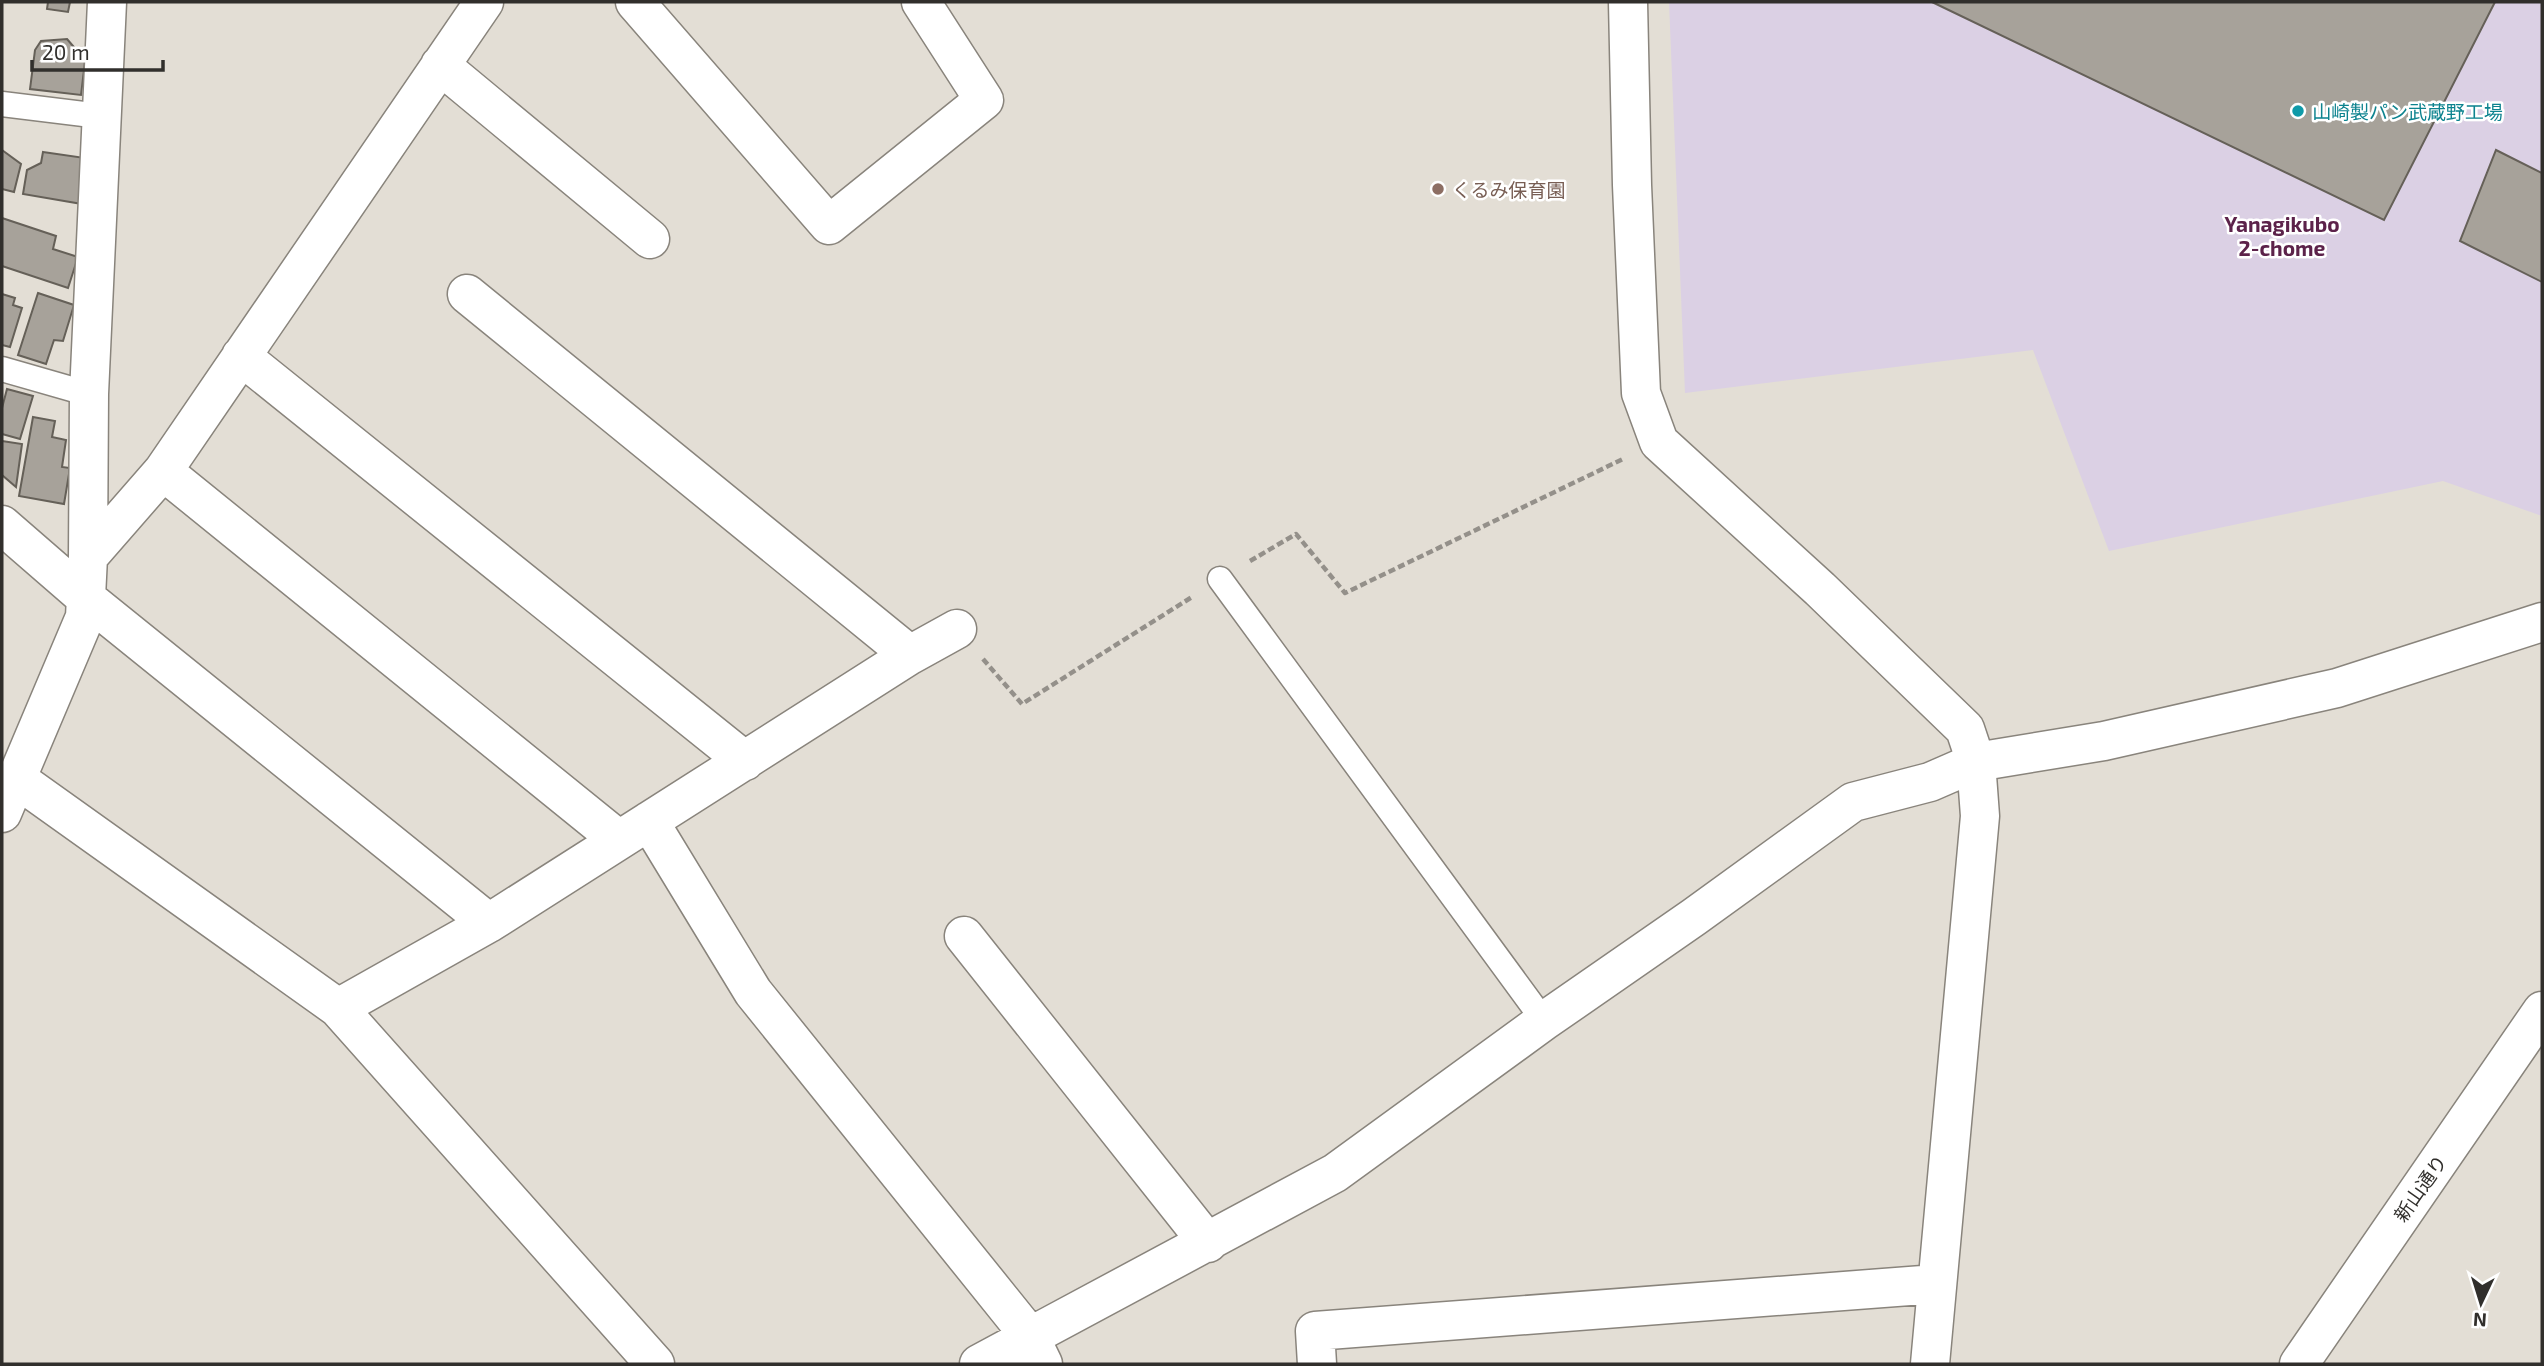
<svg xmlns="http://www.w3.org/2000/svg" width="2544" height="1366" viewBox="0 0 2544 1366" font-family="'Exo 2','Noto Sans JP',sans-serif">
  <style>
    .industrial { fill: #dbd0e4 }
    .building { fill: #a7a29a; stroke: #656058; stroke-width: 2 }
    .lines { fill: none; stroke-linecap: round; stroke-linejoin: round }
    .service-casing { stroke: #89847c; stroke-width: 27 }
    .minor-casing { stroke: #89847c; stroke-width: 41 }
    .tertiary-casing { stroke: #89847c; stroke-width: 41 }
    .path { stroke: #94908a; stroke-width: 4.5; stroke-dasharray: 7 3.5; stroke-linecap: butt }
    .service { stroke: #fff; stroke-width: 24 }
    .minor { stroke: #fff; stroke-width: 38 }
    .tertiary { stroke: #fff; stroke-width: 38 }
    .culture-dot { fill: #0f9aa8; stroke: #fff; stroke-width: 2.5 }
    .education-dot { fill: #8d6e63; stroke: #fff; stroke-width: 2.5 }
    .labels { text-anchor: middle; dominant-baseline: central; stroke-width: 5; stroke-linejoin: round; paint-order: stroke }
    .culture-label { font-size: 19px; fill: #0d838f; stroke: #fff; text-anchor: start }
    .education-label { font-size: 19px; fill: #785e54; stroke: #fff; text-anchor: start }
    .street-label { font-size: 19px; fill: #312f2c; stroke: #fff }
    .neighbourhood-label { font-size: 21px; font-weight: bold; fill: #5c224a; stroke: #fff }
  </style>
  <rect width="100%" height="100%" fill="#e3ded5"/>
  <path class="industrial" d="M1669,2h873v514l-99,-35 -334,70 -76,-201 -348,43z"/>
  <path class="building" d="M48,2h22l-2,10 -21,-3z
    M1932,2h563l-111,218z
    M67,39l12,14h7l-5,42 -51,-6 5,-39 6,-9z
    M2,150l19,14 -7,28 -12,-3z
    M2496,150l46,23v109l-82,-41z
    M43,152l42,6 -3,46 -59,-10 4,-24 14,-7z
    M2,218l54,18 -3,13 25,8 -10,31 -66,-22z
    M38,293l36,12 -11,36 -9,-1 -8,24 -28,-9z
    M2,294l13,4 -2,7 9,3 -12,39 -8,-2z
    M7,389l26,7 -13,43 -18,-5v-26z
    M33,417l22,4 -3,16 14,3 -4,27 8,1 -6,36 -45,-8z
    M2,441l20,3 -6,43 -14,-12z"/>
  <g class="lines">
    <g class="service-casing">
      <path id="service" d="M2,104l98,12
        M2,369l87,25
        M1220,579l324,442"/>
    </g>
    <g class="minor-casing">
      <path id="minor" d="M635,2l194,223 155,-125 -63,-98
        M1628,2l4,183 9,208 18,49 161,147 145,140 11,33 4,54 -50,548
        M440,65l210,174
        M467,294l443,361
        M241,356l504,405
        M163,471l456,369
        M2,525l84,73 403,325
        M88,557l75,-86 321,-469
        M17,779l321,229 317,356
        M2,813l83,-196 3,-60 1,-163 18,-392
        M649,821l104,171 276,343 14,29
        M964,936l244,307
        M338,1008l151,-85 421,-268 47,-26
        M979,1364l356,-191 209,-152 150,-104 159,-115 77,-20 46,-20 128,-21 233,-53 205,-66
        M1317,1364l-2,-33 621,-47"/>
    </g>
    <g class="tertiary-casing">
      <path id="tertiary" d="M2299,1364l243,-353"/>
    </g>
    <path class="path" d="M1250,561l46,-27 49,59 278,-134
      M983,659l39,45 170,-107"/>
    <use href="#service" class="service"/>
    <use href="#minor" class="minor"/>
    <use href="#tertiary" class="tertiary"/>
  </g>
  <circle class="culture-dot" cx="2298" cy="111" r="7"/>
  <circle class="education-dot" cx="1438" cy="189" r="7"/>
  <g class="labels">
    <g class="culture-label">
      <text x="2312" y="111">山崎製パン武蔵野工場</text>
    </g>
    <g class="education-label">
      <text x="1452" y="189">くるみ保育園</text>
    </g>
    <g class="street-label">
      <text transform="translate(2420 1188) rotate(-55)">新山通り</text>
    </g>
    <g class="neighbourhood-label">
      <text x="2282" y="223">Yanagikubo<tspan x="2282" dy="24">2-chome</tspan></text>
    </g>
  </g>
  <rect width="2544" height="1366" fill="none" stroke="#312f2c" stroke-width="7"/>
  <g transform="translate(2481 1303) rotate(184)" stroke="#ffffff" stroke-width="5" paint-order="stroke">
  <path d="M0-5L12 26L0 18L-12 26Z" fill="#312f2c"/>
  <text y="-10" font-size="19" font-weight="bold" text-anchor="middle" fill="#312f2c">N</text>
  </g>
  <path d="M32 60v10h131v-10" fill="none" stroke="#312f2c" stroke-width="3.5"/>
  <text x="42" y="60" font-size="21" fill="#312f2c" stroke="#ffffff" stroke-width="5" paint-order="stroke">20 m</text>
</svg>
